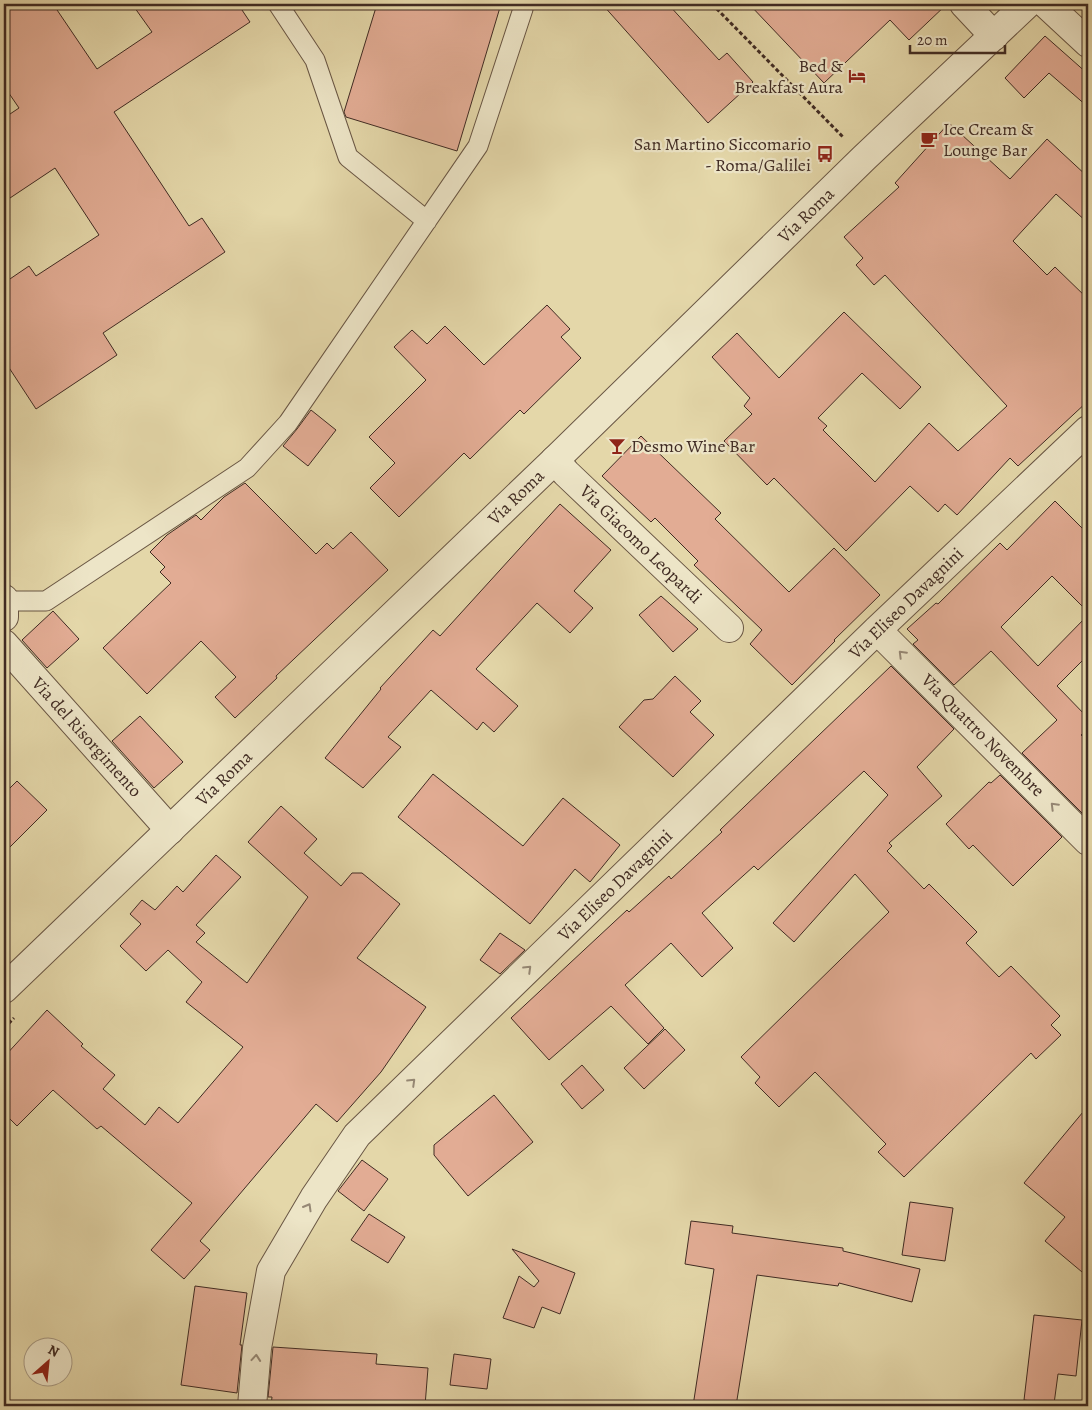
<svg xmlns="http://www.w3.org/2000/svg" width="1092" height="1410" viewBox="0 0 1092 1410" font-family="Alegreya,serif">
  <style>
    .building { fill: #e2ac94; stroke: #402b23 }
    .lines { fill: none; stroke-linecap: round; stroke-linejoin: round }
    .service-casing { stroke: #695644; stroke-width: 21 }
    .minor-casing { stroke: #695644; stroke-width: 30 }
    .tertiary-casing { stroke: #695644; stroke-width: 30 }
    .path { stroke: #402b23; stroke-width: 3; stroke-dasharray: 4 2.5; stroke-linecap: butt }
    .service { stroke: #ede5c7; stroke-width: 19 }
    .minor { stroke: #ede5c7; stroke-width: 28 }
    .tertiary { stroke: #ede5c7; stroke-width: 28 }
    .oneway { stroke: #968875 }
    .labels { text-anchor: middle; dominant-baseline: central; stroke-width: 4.5; stroke-linejoin: round; paint-order: stroke }
    .poi-label { font-size: 18px; fill: #402b23; stroke: #ede5c7; text-anchor: end }
    .street-label { font-size: 18px; fill: #402b23; stroke: #ede5c7 }
  </style>
  <rect width="100%" height="100%" fill="#e4d7a9"/>
  <filter id="stains"><feTurbulence type="fractalNoise" baseFrequency=".004" numOctaves="4"/><feColorMatrix values="0 0 0 0 .2 0 0 0 0 .09 0 0 0 0 .02 0 0 0 .5 -.17"/></filter>
  <radialGradient id="worn" r=".72"><stop offset=".6" stop-color="#630" stop-opacity="0"/><stop offset="1" stop-color="#630" stop-opacity=".3"/></radialGradient>
  <path class="building" d="M4,4h49l44,65 55,-37 -20,-28h106l12,18 -136,90 75,114 13,-8 23,34 -122,81 14,22 -81,54 -32,-49v-77l25,-17 7,10 63,-41 -44,-67 -51,34v-84l15,-10 -15,-22z
    M377,4h124l-44,147 -111,-34 -2,-5z
    M602,4h66l51,56 8,-7 26,29 -45,41z
    M749,4h198l-38,36 -19,-20 -66,63z
    M1045,36l43,38v33l-39,-34 -25,25 -19,-20z
    M949,123l61,56 37,-40 41,38v46l-32,-29 -43,47 34,34 8,-8 33,32v102l-70,65 -8,-8 -53,57 -12,-11 -7,8 -28,-26 -64,65 -72,-73 -7,7 -43,-44 28,-27 -8,-8 6,-8 -38,-41 25,-24 42,45 65,-66 77,75 -21,22 -38,-36 -44,45 9,8 -4,4 52,52 54,-59 29,28 49,-45 -122,-131 -11,10 -18,-20 7,-7 -19,-21 55,-50 -4,-4z
    M547,305l23,24 -9,8 20,21 -57,56 -4,-4 -50,49 -6,-6 -65,64 -29,-29 25,-25 -26,-26 57,-57 -32,-33 18,-17 15,14 18,-18 39,39z
    M311,410l25,20 -28,36 -25,-20 14,-17z
    M641,436l80,77 -6,6 74,73 45,-44 46,47 -46,45 1,1 -43,44 -42,-41 12,-14 -68,-65 4,-4 -43,-43 -4,4 -49,-46z
    M245,483l71,71 11,-11 6,6 18,-17 37,38 -112,106 1,2 -42,40 -20,-21 21,-20 -35,-36 -54,53 -44,-46 68,-65 -11,-11 5,-5 -15,-15 17,-17 29,-20 5,5 23,-23z
    M1055,501l33,33v78l-36,-36 -51,51 37,39 50,-51v40l-31,31 31,32v10l-7,7 7,7v70l-4,3 -62,-62 35,-33 -66,-69 -37,34 -41,-41 5,-4 -11,-11 29,-26 2,1 62,-61 7,7z
    M560,504l51,46 -37,41 19,17 -23,25 -33,-30 -61,66 42,37 -24,26 -11,-10 -6,8 -46,-40 -43,47 13,10 -38,41 -38,-30 56,-69 -1,-1 53,-58 7,6z
    M661,596l37,33 -25,23 -34,-37z
    M53,611l26,28 -32,29 -25,-28z
    M891,666l63,63 -37,38 25,29 -53,47 3,3 -5,5 37,38 5,-5 48,48 -11,11 33,34 12,-11 49,50 -9,9 10,10 -25,24 -5,-6 -127,124 -26,-25 8,-8 -71,-72 -36,35 -24,-24 5,-6 -19,-20 148,-145 -34,-38 -61,68 -21,-19 115,-128 -24,-24 -106,99 -4,-4 -52,47 31,35 -31,29 -31,-34 -46,42 39,43 -16,16 -37,-38 -62,54 -38,-42 116,-108 2,2 40,-36 2,3 51,-47 -2,-2z
    M675,676l26,25 -11,11 24,23 -41,42 -54,-50 25,-27 9,-1z
    M140,716l43,46 -29,26 -42,-47z
    M433,774l90,72 40,-48 57,47 -30,37 -15,-13 -45,55 -132,-107z
    M1000,775l62,62 -49,49 -40,-41 -4,4 -23,-25 43,-42 2,1z
    M17,781l30,29 -43,43v-59z
    M281,806l36,33 -13,14 37,33 11,-13h10l38,31 -43,54 69,49 -45,65 -44,50 -21,-18 -116,137 10,9 -26,29 -33,-29 41,-47 -91,-77 -4,3 -44,-39 -36,36 -13,-13v-56l43,-47 36,34 -2,2 34,29 -12,14 42,36 14,-18 19,16 65,-76 -57,-45 16,-20 -34,-32 -22,21 -26,-25 21,-22 -11,-10 12,-14 13,10 22,-24 6,6 33,-37 25,22 -45,48 9,8 -9,9 51,41 61,-86 -60,-55z
    M500,933l25,17 -25,24 -20,-14z
    M665,1029l20,21 -41,39 -20,-21z
    M582,1065l22,25 -22,19 -21,-25z
    M494,1095l39,47 -65,54 -34,-41v-10z
    M1088,1106v171l-43,-36 20,-24 -41,-34z
    M362,1160l26,19 -24,32 -26,-20z
    M910,1202l43,6 -8,53 -43,-6z
    M369,1214l36,23 -17,26 -37,-23z
    M691,1221l42,5 -1,7 111,15v3l77,18 -8,33 -73,-19 -1,3 -81,-11 -21,131h-43l21,-137 -29,-5z
    M512,1249l63,24 -15,41 -18,-7 -8,21 -31,-10 16,-42 15,11 5,-6z
    M195,1286l52,7 -7,52h2l-5,48 -56,-8z
    M1034,1315l48,5 -6,56 -18,-2 -4,30 -30,-4z
    M273,1347l104,7 -1,10 52,4 -3,38h-154l1,-9h-4z
    M454,1354l37,5 -4,30 -37,-4z"/>
  <g class="lines">
    <g class="service-casing">
      <path id="service" d="M278,4l37,56 33,97 79,64
        M5,601h41l201,-133 41,-45 190,-277 45,-137"/>
    </g>
    <g class="minor-casing">
      <path id="minor" d="M964,4l30,32
        M1046,4l42,39
        M555,460l11,13 163,155
        M4,599v18
        M877,630l211,211
        M4,644l166,186
        M252,1406l5,-58 14,-77 43,-73 43,-63 520,-505 211,-200"/>
    </g>
    <g class="tertiary-casing">
      <path id="tertiary" d="M4,989l551,-529 309,-302 163,-154"/>
    </g>
    <path class="path" d="M712,4l131,133
      M4,1028l10,-10"/>
    <use href="#service" class="service"/>
    <use href="#minor" class="minor"/>
    <use href="#tertiary" class="tertiary"/>
  </g>
  <defs><path id="oneway-chevron" d="M-2-3.5L2.5 0L-2 3.5" fill="none" stroke-width="1.6" stroke-linecap="round" stroke-linejoin="round" transform="scale(1.25)"/></defs>
  <g class="oneway">
    <use href="#oneway-chevron" transform="translate(902 654) rotate(-135)"/>
    <use href="#oneway-chevron" transform="translate(1054 806) rotate(-135)"/>
    <use href="#oneway-chevron" transform="translate(528 969) rotate(-44)"/>
    <use href="#oneway-chevron" transform="translate(412 1082) rotate(-44)"/>
    <use href="#oneway-chevron" transform="translate(308 1207) rotate(-60)"/>
    <use href="#oneway-chevron" transform="translate(256 1358) rotate(-85)"/>
  </g>
  <defs>
    <g id="hotel-bare" transform="scale(1.35)"><path d="M-6-4.5h1.5V1H6V5H4.5V3h-9V5H-6ZM-4 0a1.8 1.8 0 1 1 3.6 0ZM.5 0V-2.5h3Q6-2.5 6 0Z" fill="#8f2418" stroke="#ede5c7" stroke-width="2.5" paint-order="stroke"/></g>
    <g id="cafe-bare" transform="scale(1.35)"><path d="M-5.5-4.5H6V0H3Q3 3.5 0 3.5H-2.5Q-5.5 3.5-5.5 0ZM3-3.2v2h1.7v-2ZM-6 4.5H4V6H-6Z" fill="#8f2418" stroke="#ede5c7" stroke-width="2.5" paint-order="stroke"/></g>
    <g id="bus-bare" transform="scale(1.35)"><path d="M-5-6H5V4H4V6H2V4H-2V6H-4V4H-5ZM-3.5-4V0h7V-4ZM-3.5 1.2v1.5H-2V1.2ZM2 1.2v1.5H3.5V1.2Z" fill="#8f2418" stroke="#ede5c7" stroke-width="2.5" paint-order="stroke"/></g>
    <g id="bar-bare" transform="scale(1.35)"><path d="M-6-5H6L.8 .8V4.5H3.5V6h-7V4.5H-.8V.8Z" fill="#8f2418" stroke="#ede5c7" stroke-width="2.5" paint-order="stroke"/></g>
  </defs>
  <g fill-rule="evenodd">
    <use href="#hotel-bare" x="857" y="76"/>
    <use href="#cafe-bare" x="929" y="139"/>
    <use href="#bus-bare" x="825" y="154"/>
    <use href="#bar-bare" x="617" y="446"/>
  </g>
  <g class="labels">
    <g class="poi-label">
      <text x="843" y="66">Bed &amp;<tspan x="843" dy="21">Breakfast Aura</tspan></text>
      <text x="943" y="129" text-anchor="start">Ice Cream &amp;<tspan x="943" dy="21">Lounge Bar</tspan></text>
      <text x="811" y="144">San Martino Siccomario<tspan x="811" dy="21">- Roma/Galilei</tspan></text>
      <text x="631" y="446" text-anchor="start">Desmo Wine Bar</text>
    </g>
    <g class="street-label">
      <text transform="translate(806 215) rotate(-44)">Via Roma</text>
      <text transform="translate(516 497) rotate(-44)">Via Roma</text>
      <text transform="translate(641 544) rotate(44)">Via Giacomo Leopardi</text>
      <text transform="translate(906 603) rotate(-44)">Via Eliseo Davagnini</text>
      <text transform="translate(983 735) rotate(45)">Via Quattro Novembre</text>
      <text transform="translate(87 737) rotate(48)">Via del Risorgimento</text>
      <text transform="translate(224 778) rotate(-44)">Via Roma</text>
      <text transform="translate(615 885) rotate(-44)">Via Eliseo Davagnini</text>
    </g>
  </g>
  <rect width="1092" height="1410" fill="none" stroke="#e4d7a9" stroke-width="20"/>
  <rect x="5" y="5" width="1082" height="1400" fill="none" stroke="#402b23" stroke-width="2.5"/>
  <rect x="10" y="10" width="1072" height="1390" fill="none" stroke="#402b23"/>
  <g transform="translate(48 1362) rotate(27)"><circle r="24" fill="#ede5c7" stroke="#a89b85"/>
  <path d="M0-4L9 19L0 12L-9 19Z" fill="#8f2418"/>
  <text y="-8" font-size="14" font-weight="bold" text-anchor="middle" fill="#402b23">N</text>
  </g>
  <path d="M910 45v8h95v-8" fill="none" stroke="#402b23" stroke-width="2.5"/>
  <text x="917" y="45" font-size="15" fill="#402b23" stroke="#ede5c7" stroke-width="4" paint-order="stroke">20 m</text>
  <rect width="100%" height="100%" filter="url(#stains)"/>
  <rect width="100%" height="100%" fill="url(#worn)"/>
</svg>
